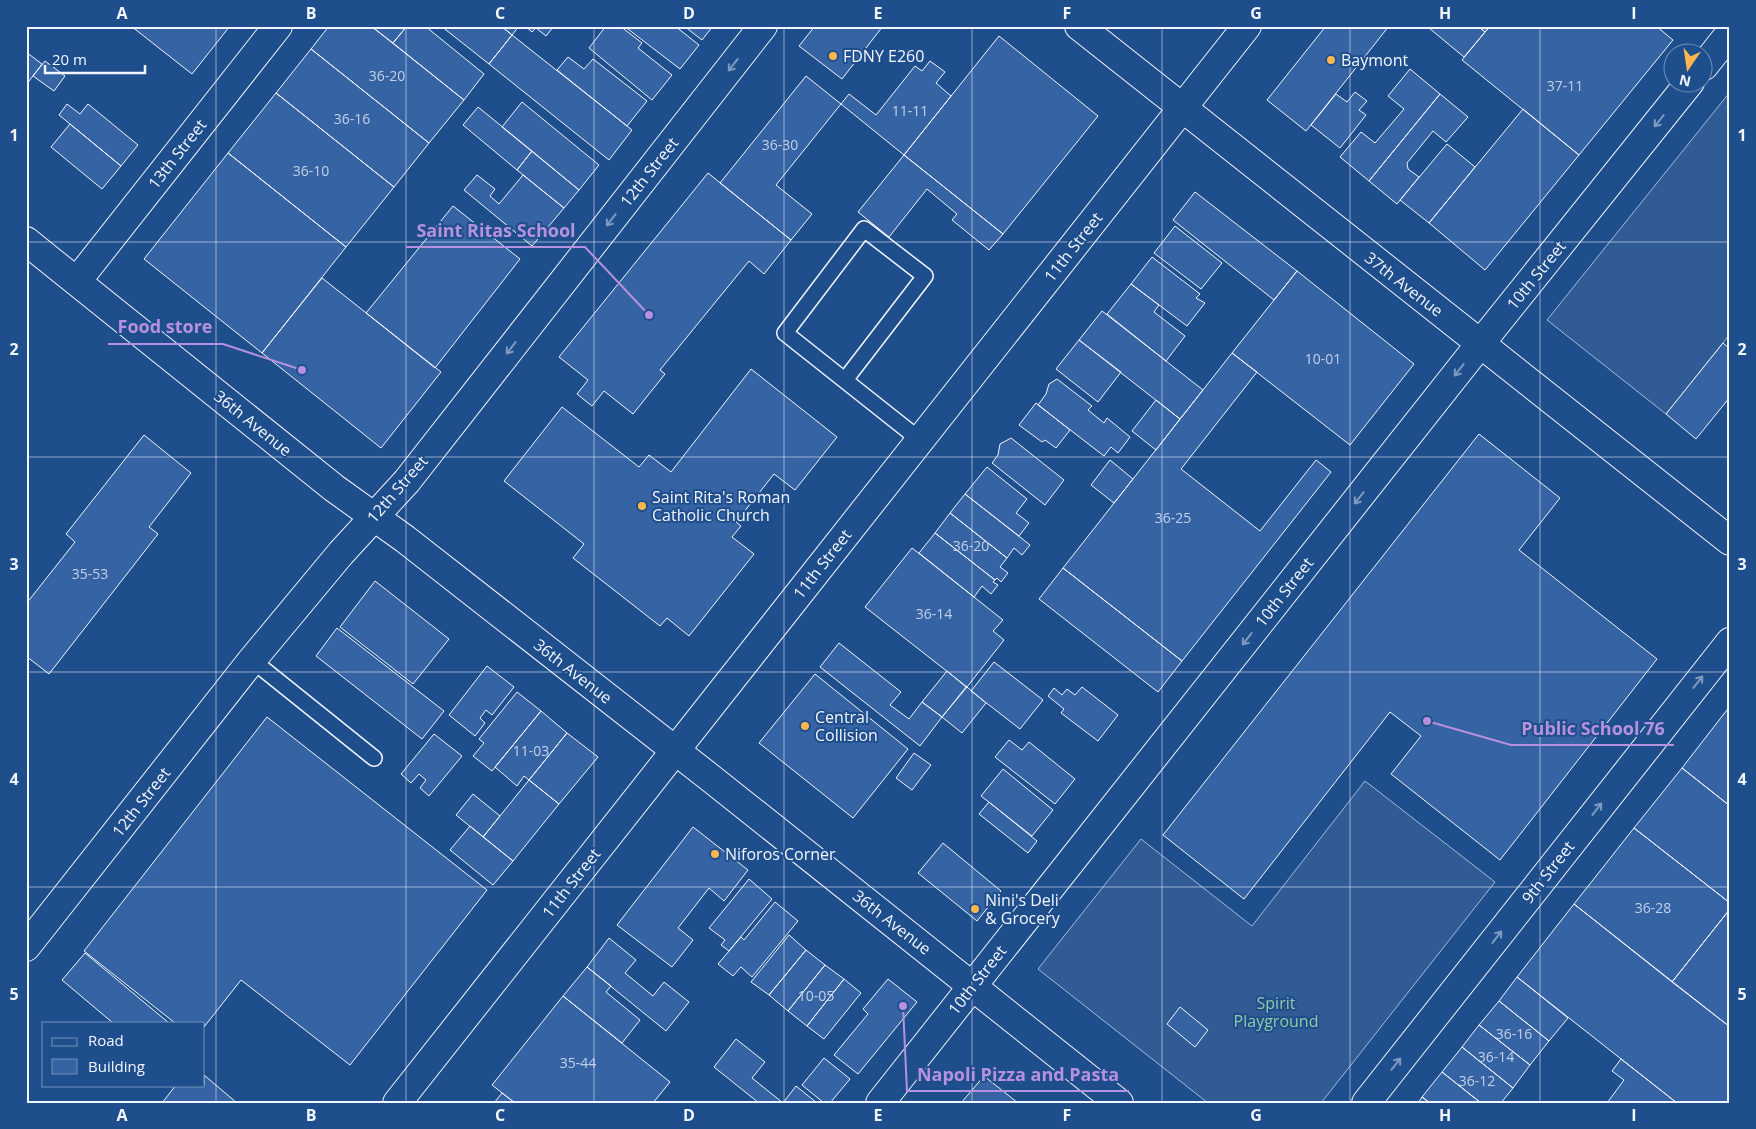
<svg xmlns="http://www.w3.org/2000/svg" width="1756" height="1129" viewBox="0 0 1756 1129" font-family="'Open Sans',sans-serif">
  <style>
    .built { fill: #305b95; stroke: #a8bbd7 }
    .building { fill: #3563a3; stroke: #f2f6ff }
    .lines { fill: none; stroke-linecap: round; stroke-linejoin: round }
    .service-casing { stroke: #f2f6ff; stroke-width: 18 }
    .minor-casing { stroke: #f2f6ff; stroke-width: 30 }
    .secondary-casing { stroke: #f2f6ff; stroke-width: 30 }
    .service { stroke: #1f4e8c; stroke-width: 15 }
    .minor { stroke: #1f4e8c; stroke-width: 28 }
    .secondary { stroke: #1f4e8c; stroke-width: 28 }
    .oneway { stroke: #7e9ac0 }
    .grid { fill: none; stroke: #f2f6ff; stroke-width: 1; stroke-opacity: 0.55 }
    .poi-dot { fill: #ffb74d; stroke: #1f4e8c; stroke-width: 2 }
    .labels { text-anchor: middle; dominant-baseline: central; stroke-width: 4; stroke-linejoin: round; paint-order: stroke }
    .number-label { font-size: 14px; fill: #c3d1e8 }
    .poi-label { font-size: 16px; fill: #f2f6ff; stroke: #1f4e8c; text-anchor: start }
    .street-label { font-size: 16px; fill: #f2f6ff; stroke: #1f4e8c }
    .park-label { font-size: 16px; fill: #97c8a6; stroke: #1f4e8c }
    .leader { fill: none; stroke: #b691df; stroke-width: 2 }
    .callout-dot { fill: #b691df; stroke: #1f4e8c; stroke-width: 2 }
    .callout-label { font-size: 18px; text-anchor: middle; font-weight: bold; fill: #b691df; stroke: #1f4e8c; stroke-width: 4; stroke-linejoin: round; paint-order: stroke }
    .neatline { fill: none; stroke: #f2f6ff; stroke-width: 2 }
    .grid-label { font-size: 16px; text-anchor: middle; font-weight: bold; fill: #f2f6ff }
  </style>
  <rect width="100%" height="100%" fill="#1f4e8c"/>
  <path class="built" d="M1730,92v242l-64,80 -119,-94z
    M1365,781l130,101 -174,221h-113l-170,-134 103,-130 111,87z"/>
  <path class="building" d="M131,26h99l-38,48z
    M329,26h42l93,74 -35,43 -118,-94z
    M371,26h36l-14,17z
    M407,26h18l59,48 -20,26 -71,-57z
    M441,26h60l11,9 -23,29z
    M501,26h18l-7,9z
    M525,26h29l-8,10 -10,-8 -4,4z
    M606,26h14l22,17 -4,5 34,27 -20,25 -63,-52z
    M624,26h51l24,19 -19,24z
    M684,26h29l-11,14z
    M815,26h68l-41,53 -43,-33z
    M1326,26h63l-83,105 -39,-31z
    M1430,26h48l7,6 -21,25 -35,-29z
    M1478,26h12l-5,6z
    M1490,26h166l17,14 -94,115 -117,-95z
    M512,35l120,95 -23,30 -120,-96z
    M999,36l99,80 -95,118 -99,-79z
    M311,49l118,94 -35,44 -118,-94z
    M26,52l16,12 -16,21z
    M568,57l16,12 9,-10 54,42 -20,25 -70,-56z
    M45,61l20,15 -11,15 -21,-15z
    M930,61l15,11 -9,11 15,13 -47,59 -63,-51 8,-10 27,21 39,-49 7,5z
    M1410,69l30,25 -71,87 -29,-24 21,-25 14,11 29,-34 -16,-13z
    M806,76l35,28 -65,81 36,29 -21,26 -71,-57z
    M1355,92l12,9 -8,9 7,5 -26,33 -29,-23 25,-31 11,8z
    M276,93l118,94 -48,60 -118,-94z
    M1440,94l28,23 -22,25 -13,-11 -26,32 1,6 11,8 -22,27 -28,-23z
    M522,102l77,63 -20,25 -77,-63z
    M67,104l13,10 8,-10 50,41 -17,21 -62,-51z
    M478,107l54,44 -15,19 -54,-45z
    M1523,109l56,46 -94,115 -56,-47z
    M70,124l51,42 -19,23 -51,-42z
    M1447,144l28,23 -46,56 -29,-23z
    M532,151l47,39 -15,18 -47,-38z
    M228,153l118,94 -84,106 -118,-94z
    M904,155l99,79 -14,16 -37,-30 5,-6 -30,-25 -38,48 -31,-25z
    M708,173l83,67 -27,34 -15,-13 -89,109 5,4 -32,40 -29,-23 -12,15 -15,-12 11,-14 -29,-23z
    M477,175l18,14 -5,7 9,8 24,-29 41,33 -32,38 -68,-56z
    M1195,192l102,79 -23,29 -101,-80z
    M453,206l67,53 -85,109 -69,-55z
    M1175,226l47,37 -21,26 -47,-36z
    M1152,257l48,37 -4,4 9,5 -18,23 -56,-42z
    M1297,271l117,93 -64,81 -118,-92z
    M322,278l119,94 -60,76 -119,-95z
    M1131,284l28,21 -5,7 31,24 -19,25 -59,-47z
    M1102,311l101,79 -23,29 -101,-79z
    M1079,340l42,32 -23,30 -42,-33z
    M1723,343l7,6v48l-34,42 -30,-25z
    M1232,353l25,19 -76,97 79,62 56,-71 15,12 -149,189 -119,-93z
    M751,369l86,68 -42,53 -21,-16 -38,48 5,4 -9,11 22,17 -65,82 -22,-18 -7,8 -87,-68 11,-14 -80,-63 58,-74 77,60 10,-12 22,17z
    M1057,379l35,27 -4,4 16,13 3,-5 23,19 -12,16 -7,-6 -7,9 -66,-51 8,-11 3,-10z
    M1156,400l24,19 -24,31 -24,-19z
    M1036,403l34,27 -14,18 -11,-8 -3,2 -23,-17z
    M1479,434l81,64 -41,52 138,109 -157,201 -109,-86 30,-38 -31,-24 -146,187 -81,-64z
    M144,435l47,38 -42,54 9,7 -109,140 -23,-18v-52l49,-62 -9,-8z
    M1011,438l53,42 -19,25 -53,-42 6,-8 2,-11z
    M1110,460l23,19 -19,24 -23,-18z
    M987,467l40,32 -11,14 13,10 -10,13 -54,-42z
    M965,494l65,51 -8,10 -8,-7 -7,10 -57,-45z
    M950,513l57,45 -7,9 8,6 -7,9 -4,-4 -2,2 -60,-47z
    M935,533l60,47 -2,2 5,3 -7,9 -9,-8 -8,11 -55,-44z
    M912,548l91,72 -10,11 11,9 -37,47 -102,-80z
    M1063,568l119,93 -24,31 -119,-93z
    M375,581l74,58 -36,45 -73,-57z
    M337,628l107,83 -22,28 -106,-83z
    M839,643l62,49 -11,13 19,14 13,-17 20,15 -22,29 -100,-79z
    M994,662l49,38 -23,29 -49,-38z
    M487,666l27,21 -22,28 -6,-5 -6,8 5,5 -10,13 -26,-21z
    M947,671l19,16 -24,30 -20,-15z
    M815,674l93,75 -55,69 -94,-75z
    M967,687l19,16 -24,30 -20,-16z
    M1082,687l36,28 -20,26 -37,-28 3,-4 -16,-13 6,-8 8,7 5,-6 8,6z
    M517,692l24,19 -49,60 -19,-15 11,-13 -5,-4z
    M1730,706v100l-48,-38z
    M541,711l26,22 -38,47 -5,-4 -7,10 -22,-19z
    M267,717l220,173 -137,175 -109,-85 -37,47v-4h-29l-91,-72z
    M567,733l31,24 -39,47 -30,-24z
    M434,734l28,22 -33,40 -9,-8 6,-8 -7,-6 -8,9 -10,-9z
    M1009,740l13,10 7,-8 46,37 -20,25 -60,-47z
    M914,753l17,12 -19,25 -16,-12z
    M1682,768l48,38v97l-96,-75z
    M1003,769l50,41 -21,26 -51,-40z
    M529,780l30,24 -46,57 -30,-24z
    M473,794l27,22 -17,21 -27,-22z
    M989,802l48,39 -9,12 -49,-39z
    M470,826l43,35 -20,24 -43,-35z
    M693,827l55,43 -24,31 -15,-13 -31,40 15,12 -21,27 -55,-42z
    M1634,828l96,75v6l-58,73 -98,-78z
    M943,843l58,48 -24,30 -59,-48z
    M749,879l23,20 -43,52 -8,-6 4,-5 -16,-12z
    M775,902l23,19 -46,56 -11,-10 -8,9 -15,-12 23,-27 3,3z
    M1574,904l156,123v76h-53l-160,-126z
    M1730,909v118l-58,-45z
    M789,935l17,15 -37,45 -18,-13z
    M609,938l27,22 -11,13 28,23 11,-14 25,20 -23,29 -79,-64z
    M806,950l19,15 -37,46 -19,-16z
    M85,953l84,70h-56l-51,-43z
    M825,965l19,14 -37,47 -19,-15z
    M587,967l24,19 -5,6 34,28 -18,23 -59,-47z
    M1517,977l51,41 -19,23 -50,-40z
    M844,979l17,14 -37,46 -17,-13z
    M888,979l29,23 -59,72 -24,-19 34,-41 -5,-5z
    M563,996l107,86 -17,21h-138l-23,-18z
    M1499,1001l50,40 -19,24 -51,-40z
    M1180,1007l28,23 -13,17 -28,-23z
    M1479,1025l51,40 -17,23 -51,-41z
    M736,1039l29,23 -13,16 31,25 13,-17 21,17h-58l-45,-36z
    M1462,1047l51,41 -12,15h-20l-39,-31z
    M824,1058l26,21 -20,24h-6l-22,-18z
    M1621,1059l56,44h-70l17,-23 -12,-9z
    M1442,1072l39,31h-51l-8,-6z
    M204,1075l33,28h-75l14,-18h28z
    M984,1076l34,27h-57z
    M502,1093l13,10h-21z
    M1422,1097l8,6h-12z"/>
  <g class="lines">
    <g class="service-casing">
      <path id="service" d="M845,380l80,-104 -61,-47 -79,104 135,107
        M252,660l122,98"/>
    </g>
    <g class="minor-casing">
      <path id="minor" d="M1079,26l651,515
        M1704,66l26,-33
        M77,281l201,-255
        M26,947l226,-287 89,-107 66,-72 356,-455
        M397,1103l850,-1077
        M880,1103l600,-759 210,-262
        M1366,1103l364,-461"/>
    </g>
    <g class="secondary-casing">
      <path id="secondary" d="M26,241l308,247 71,51 308,241 406,323"/>
    </g>
    <use href="#service" class="service"/>
    <use href="#minor" class="minor"/>
    <use href="#secondary" class="secondary"/>
  </g>
  <defs><path id="oneway-shaft" d="M-6 0H5M1.5-3L5.5 0L1.5 3" fill="none" stroke-width="1.6" stroke-linecap="round" stroke-linejoin="round" transform="scale(1.25)"/></defs>
  <g class="oneway">
    <use href="#oneway-shaft" transform="translate(733 65) rotate(128)"/>
    <use href="#oneway-shaft" transform="translate(1659 121) rotate(129)"/>
    <use href="#oneway-shaft" transform="translate(611 220) rotate(128)"/>
    <use href="#oneway-shaft" transform="translate(511 348) rotate(128)"/>
    <use href="#oneway-shaft" transform="translate(1459 370) rotate(128)"/>
    <use href="#oneway-shaft" transform="translate(1359 498) rotate(128)"/>
    <use href="#oneway-shaft" transform="translate(1247 639) rotate(128)"/>
    <use href="#oneway-shaft" transform="translate(1698 682) rotate(-52)"/>
    <use href="#oneway-shaft" transform="translate(1597 809) rotate(-52)"/>
    <use href="#oneway-shaft" transform="translate(1497 937) rotate(-52)"/>
    <use href="#oneway-shaft" transform="translate(1396 1064) rotate(-52)"/>
  </g>
  <path class="grid" d="M216,26v1077M406,26v1077M594,26v1077M784,26v1077M972,26v1077M1162,26v1077M1350,26v1077M1540,26v1077M26,242h1704M26,457h1704M26,672h1704M26,887h1704"/>
  <g class="poi-dot">
    <circle cx="833" cy="56" r="5"/>
    <circle cx="1331" cy="60" r="5"/>
    <circle cx="642" cy="506" r="5"/>
    <circle cx="805" cy="726" r="5"/>
    <circle cx="715" cy="854" r="5"/>
    <circle cx="975" cy="909" r="5"/>
  </g>
  <g class="labels">
    <g class="number-label">
      <text x="387" y="75">36-20</text>
      <text x="1565" y="85">37-11</text>
      <text x="910" y="110">11-11</text>
      <text x="352" y="118">36-16</text>
      <text x="780" y="144">36-30</text>
      <text x="311" y="170">36-10</text>
      <text x="1323" y="358">10-01</text>
      <text x="1173" y="517">36-25</text>
      <text x="971" y="545">36-20</text>
      <text x="90" y="573">35-53</text>
      <text x="934" y="613">36-14</text>
      <text x="531" y="750">11-03</text>
      <text x="1653" y="907">36-28</text>
      <text x="816" y="995">10-05</text>
      <text x="1514" y="1033">36-16</text>
      <text x="1496" y="1056">36-14</text>
      <text x="578" y="1062">35-44</text>
      <text x="1477" y="1080">36-12</text>
    </g>
    <g class="poi-label">
      <text x="843" y="56">FDNY E260</text>
      <text x="1341" y="60">Baymont</text>
      <text x="652" y="497">Saint Rita's Roman<tspan x="652" dy="18">Catholic Church</tspan></text>
      <text x="815" y="717">Central<tspan x="815" dy="18">Collision</tspan></text>
      <text x="725" y="854">Niforos Corner</text>
      <text x="985" y="900">Nini's Deli<tspan x="985" dy="18">&amp; Grocery</tspan></text>
    </g>
    <g class="street-label">
      <text transform="translate(177 154) rotate(-52)">13th Street</text>
      <text transform="translate(649 172) rotate(-52)">12th Street</text>
      <text transform="translate(1073 247) rotate(-52)">11th Street</text>
      <text transform="translate(1536 275) rotate(-51)">10th Street</text>
      <text transform="translate(1404 284) rotate(38)">37th Avenue</text>
      <text transform="translate(253 423) rotate(39)">36th Avenue</text>
      <text transform="translate(397 489) rotate(-49)">12th Street</text>
      <text transform="translate(822 564) rotate(-52)">11th Street</text>
      <text transform="translate(1284 592) rotate(-52)">10th Street</text>
      <text transform="translate(573 671) rotate(38)">36th Avenue</text>
      <text transform="translate(141 802) rotate(-52)">12th Street</text>
      <text transform="translate(1548 872) rotate(-52)">9th Street</text>
      <text transform="translate(571 883) rotate(-52)">11th Street</text>
      <text transform="translate(892 922) rotate(38)">36th Avenue</text>
      <text transform="translate(977 980) rotate(-52)">10th Street</text>
    </g>
    <g class="park-label">
      <text x="1276" y="1003">Spirit<tspan x="1276" dy="18">Playground</tspan></text>
    </g>
  </g>
  <path class="leader" d="M649 315L585 247H406M302 370L223 344H108M1427 721L1511 745H1674M903 1006L907 1091H1129"/>
  <g class="callout-dot">
    <circle cx="649" cy="315" r="5"/>
    <circle cx="302" cy="370" r="5"/>
    <circle cx="1427" cy="721" r="5"/>
    <circle cx="903" cy="1006" r="5"/>
  </g>
  <g class="callout-label">
    <text x="496" y="237">Saint Ritas School</text>
    <text x="165" y="333">Food store</text>
    <text x="1593" y="735">Public School 76</text>
    <text x="1018" y="1081">Napoli Pizza and Pasta</text>
  </g>
  <rect width="1756" height="1129" fill="none" stroke="#1f4e8c" stroke-width="55"/>
  <rect x="42" y="1022" width="162" height="65" fill="#1f4e8c" stroke="#7391ba"/>
  <rect x="52" y="1038" width="25" height="8" fill="#1f4e8c" stroke="#7391ba"/>
  <text x="88" y="1046" font-size="15" fill="#f2f6ff">Road</text>
  <rect x="52" y="1059" width="25" height="15" fill="#3563a3" stroke="#7391ba"/>
  <text x="88" y="1072" font-size="15" fill="#f2f6ff">Building</text>
  <g transform="translate(1688 68) rotate(193)"><circle r="24" fill="#1f4e8c" stroke="#7391ba"/>
  <path d="M0-4L9 19L0 12L-9 19Z" fill="#ffb74d"/>
  <text y="-8" font-size="14" font-weight="bold" text-anchor="middle" fill="#f2f6ff">N</text>
  </g>
  <path d="M45 65v8h100v-8" fill="none" stroke="#f2f6ff" stroke-width="2.5"/>
  <text x="52" y="65" font-size="15" fill="#f2f6ff" stroke="#1f4e8c" stroke-width="4" paint-order="stroke">20 m</text>
  <rect x="28" y="28" width="1700" height="1074" class="neatline"/>
  <g class="grid-label">
    <text x="122" y="19">A</text>
    <text x="311" y="19">B</text>
    <text x="500" y="19">C</text>
    <text x="689" y="19">D</text>
    <text x="878" y="19">E</text>
    <text x="1067" y="19">F</text>
    <text x="1256" y="19">G</text>
    <text x="1445" y="19">H</text>
    <text x="1634" y="19">I</text>
    <text x="14" y="141">1</text>
    <text x="1742" y="141">1</text>
    <text x="14" y="355">2</text>
    <text x="1742" y="355">2</text>
    <text x="14" y="570">3</text>
    <text x="1742" y="570">3</text>
    <text x="14" y="785">4</text>
    <text x="1742" y="785">4</text>
    <text x="14" y="1000">5</text>
    <text x="1742" y="1000">5</text>
    <text x="122" y="1121">A</text>
    <text x="311" y="1121">B</text>
    <text x="500" y="1121">C</text>
    <text x="689" y="1121">D</text>
    <text x="878" y="1121">E</text>
    <text x="1067" y="1121">F</text>
    <text x="1256" y="1121">G</text>
    <text x="1445" y="1121">H</text>
    <text x="1634" y="1121">I</text>
  </g>
</svg>
